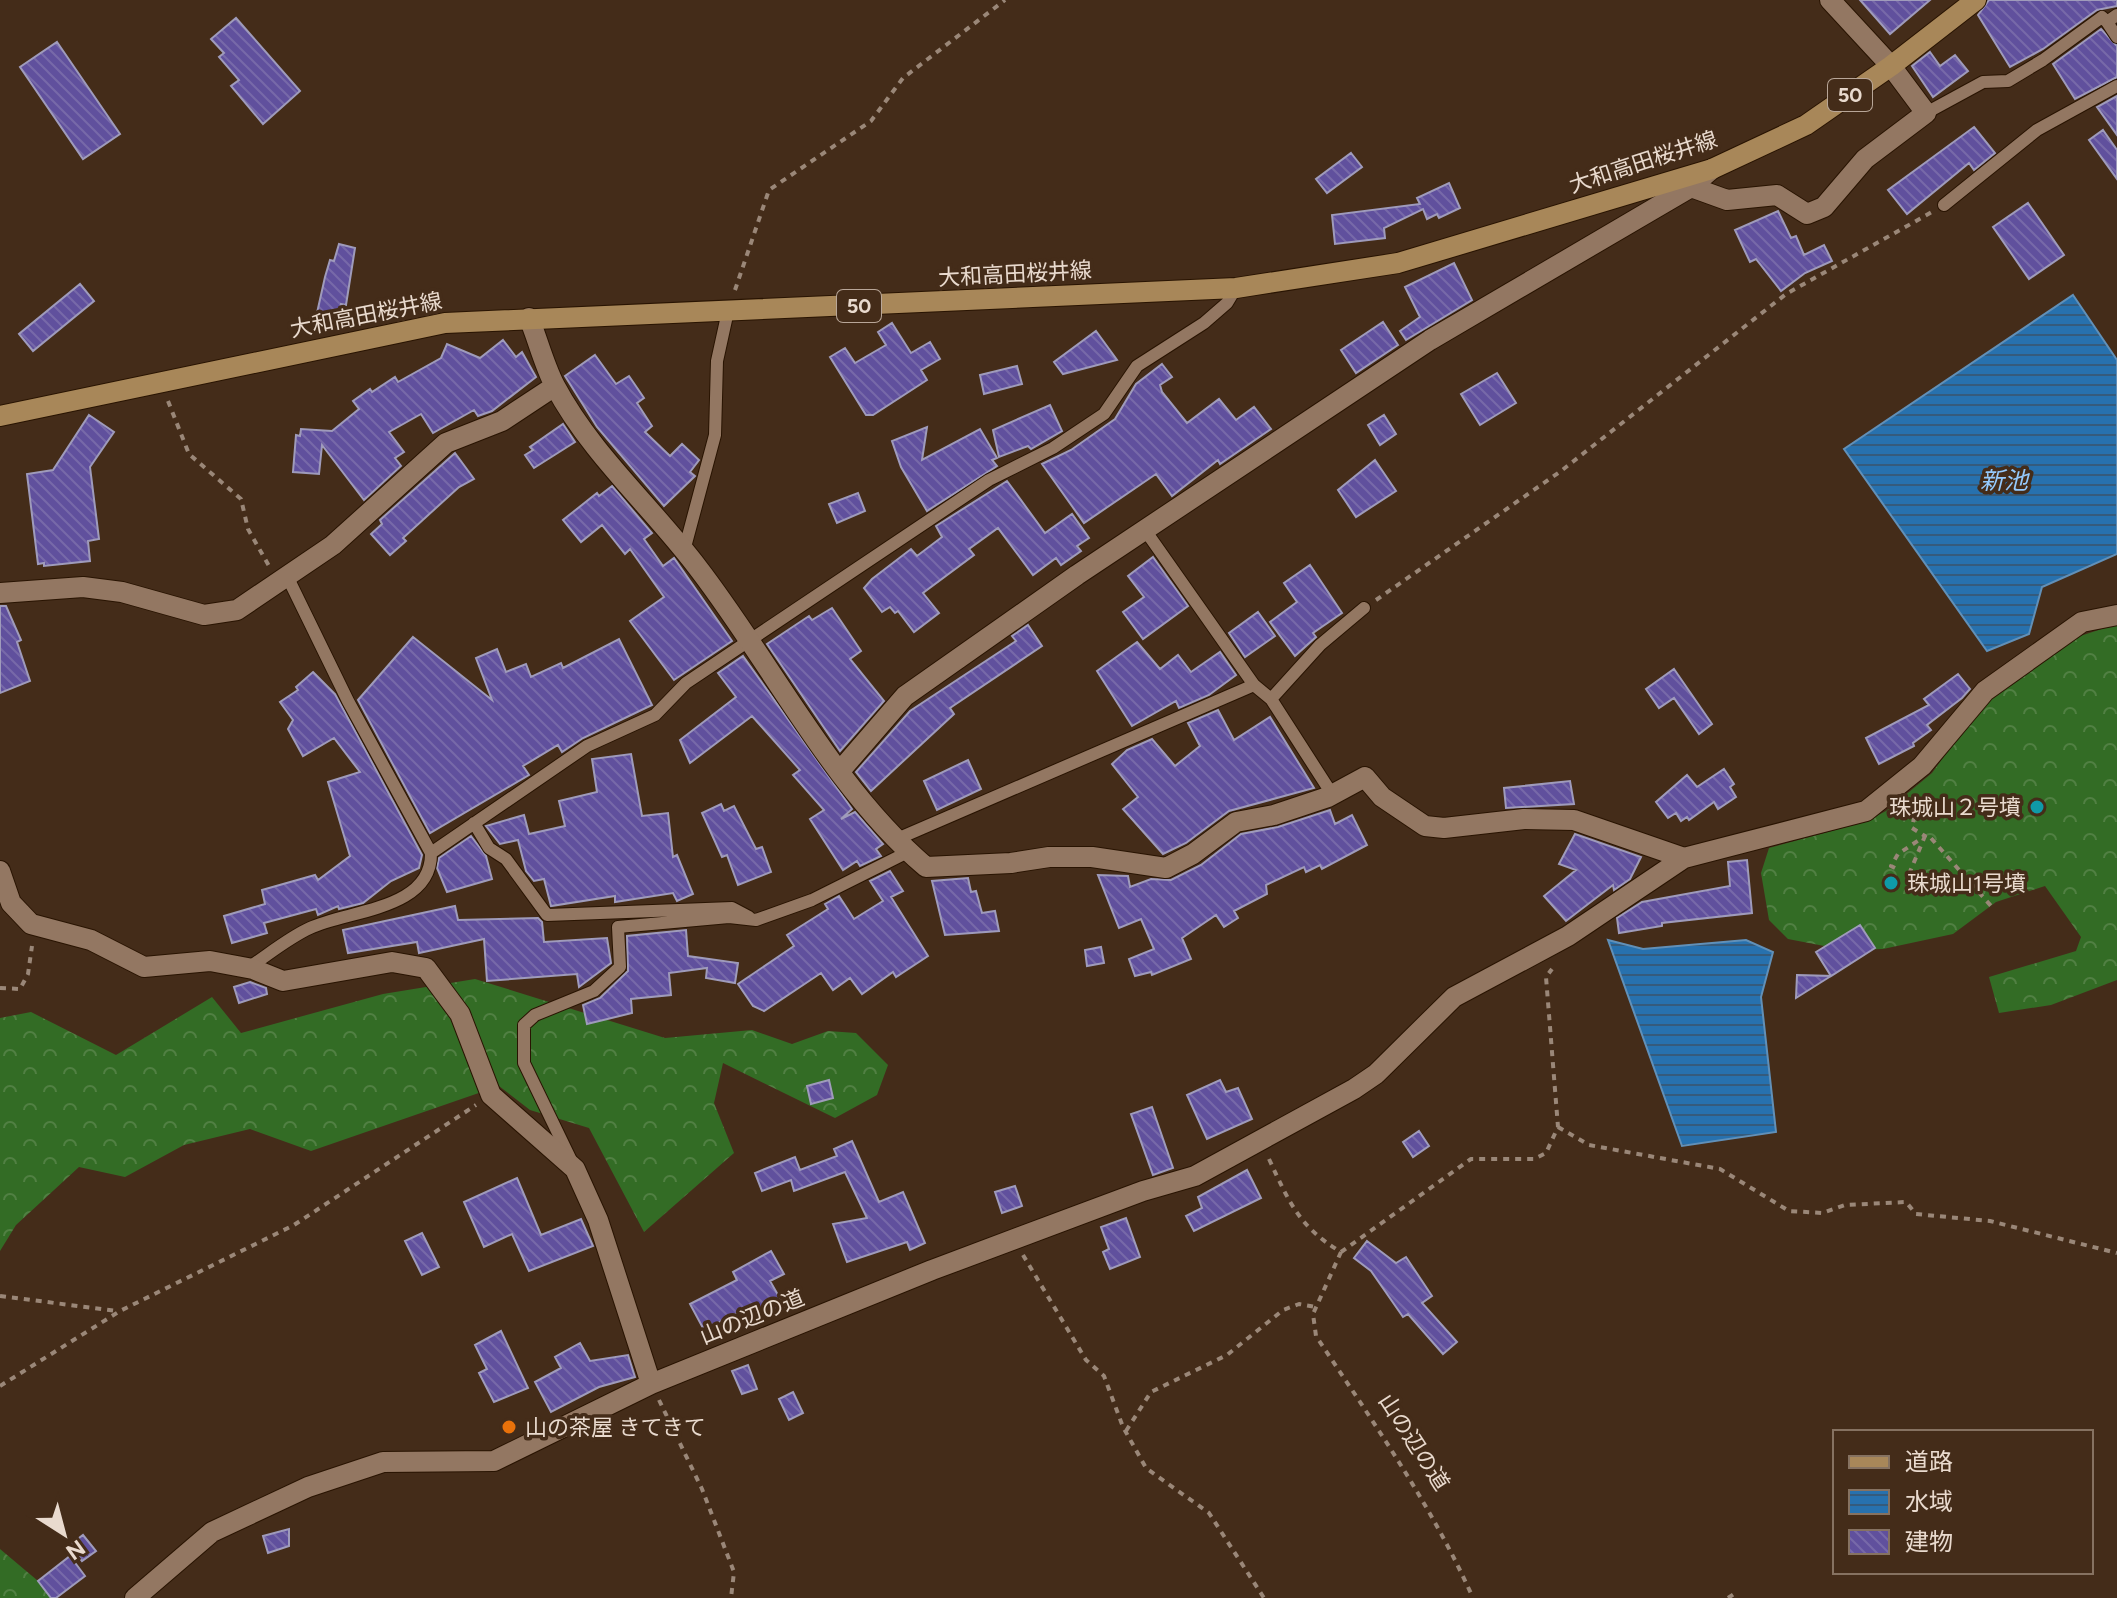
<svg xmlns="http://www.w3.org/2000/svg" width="2117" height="1598" viewBox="0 0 2117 1598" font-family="Figtree,'Noto Sans JP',sans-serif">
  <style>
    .forest { fill: url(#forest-crowns) }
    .water { fill: url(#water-rules); stroke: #6190b8; stroke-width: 2 }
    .building { fill: url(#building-back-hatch); stroke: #9f9bbb; stroke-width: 2 }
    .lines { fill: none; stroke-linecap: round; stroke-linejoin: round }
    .service-casing { stroke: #291402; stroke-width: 14 }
    .minor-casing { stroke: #291402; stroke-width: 22 }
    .primary-casing { stroke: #291402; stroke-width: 22 }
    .path { stroke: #9a8778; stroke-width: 4; stroke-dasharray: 6 6; stroke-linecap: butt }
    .service { stroke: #937762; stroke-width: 12 }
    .minor { stroke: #937762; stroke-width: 20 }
    .primary { stroke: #a88759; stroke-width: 20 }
    .culture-dot { fill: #0f9aa8; stroke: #442c19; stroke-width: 3 }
    .food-dot { fill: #e8710a; stroke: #442c19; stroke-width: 3 }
    .labels { text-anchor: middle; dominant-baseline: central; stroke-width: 7; stroke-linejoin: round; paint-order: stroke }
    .shield { fill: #442c19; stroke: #b8a698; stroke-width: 2 }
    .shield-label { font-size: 20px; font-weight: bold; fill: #e9dace }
    .street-label { font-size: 22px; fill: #e9dace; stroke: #442c19 }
    .poi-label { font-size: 22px; fill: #e9dace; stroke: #442c19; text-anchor: start }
    .water-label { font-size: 24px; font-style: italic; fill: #95cafc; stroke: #442c19 }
  </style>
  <defs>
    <pattern id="forest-crowns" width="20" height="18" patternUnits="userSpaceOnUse" patternTransform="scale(2)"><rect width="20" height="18" fill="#336c25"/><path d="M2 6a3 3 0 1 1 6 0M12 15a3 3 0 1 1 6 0" fill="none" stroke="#518043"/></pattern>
    <pattern id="water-rules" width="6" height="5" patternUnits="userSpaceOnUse" patternTransform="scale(2)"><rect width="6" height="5" fill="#2771ae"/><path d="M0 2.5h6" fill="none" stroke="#355b7c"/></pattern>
    <pattern id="building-back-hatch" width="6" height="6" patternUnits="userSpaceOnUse" patternTransform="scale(2)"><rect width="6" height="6" fill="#60509d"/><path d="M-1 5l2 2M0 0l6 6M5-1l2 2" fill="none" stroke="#7769a9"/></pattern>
  </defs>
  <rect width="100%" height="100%" fill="#442c19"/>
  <path class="forest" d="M2117,624v356l-66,25 -52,8 -10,-36 87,-26 5,-14 -36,-51 -49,16 -43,32 -70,15 -38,1 -57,-11 -19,-19 -8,-47 8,-25 96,-26 21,-11 46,-38 42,-58 32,-30 68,-47z
    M475,979l190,59 87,-8 40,14 36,-13 28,2 32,32 -11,30 -42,23 -112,-55 -9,40 20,50 -90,79 -55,-104 -59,-18 -31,-24 -188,65 -61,-22 -66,16 -59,32 -46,-10 -63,58 -16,26v-233l31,-6 85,43 96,-58 29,36 142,-39z
    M0,1549l50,42 2,7h-52z"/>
  <path class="water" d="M2073,295l44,65v194l-75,33 -13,47 -42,17 -143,-202z
    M1608,940l35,9 103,-9 27,12 -12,45 15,135 -94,14z"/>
  <path class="building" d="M1860,0h70l-40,34z
    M1989,0h128v6l-20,4 -54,39 -33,18 -32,-52z
    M236,18l64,73 -37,33 -32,-38 8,-6 -20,-23 5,-4 -13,-14z
    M2101,29l16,17v31l-42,22 -22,-35z
    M57,42l63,92 -37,25 -63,-92z
    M1930,52l10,14 15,-11 13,16 -35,26 -21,-31z
    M2117,96v39l-20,-28z
    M1974,127l21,26 -21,17 -5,-7 -62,51 -19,-24z
    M2103,130l14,20v29l-28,-39z
    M1351,153l11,14 -35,26 -11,-14z
    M1449,183l11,25 -21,10 -2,-4 -10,5 -4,-10 -39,19 1,10 -50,6 -3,-29 88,-11 -3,-6z
    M2028,203l36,52 -35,24 -36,-52z
    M1778,211l13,27 5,-2 8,19 20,-10 8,16 -27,12 -24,18 -25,-32 -6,3 -15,-32z
    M339,244l16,4 -9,57 -5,-1 -3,13 -21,-4 8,-36 5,-17 4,1z
    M1454,263l18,37 -66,40 -6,-9 20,-14 -15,-30z
    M80,284l14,17 -61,50 -14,-17z
    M1383,322l15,23 -42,28 -15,-23z
    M892,323l19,30 19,-11 10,17 -19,11 6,10 -54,35h-7l-36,-58 15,-9 10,15 31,-18 -8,-13z
    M1096,331l21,29 -54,14 -9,-12z
    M503,340l13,17 6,-5 14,25 -44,34 -14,5 -4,-6 -41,23 -12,-19 -32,18 15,20 -9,6 6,8 -37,34 -42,-55 -3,29 -26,-2 3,-37 4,1 1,-7 31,2 27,-22 -6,-8 17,-12 2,3 23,-15 3,5 43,-24 6,-14 33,14z
    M595,355l21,29 13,-8 15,22 -7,5 15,23 -7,6 25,24 12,-12 17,16 -9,12 5,4 -31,30 -67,-79 -32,-51z
    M1162,364l10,13 -12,8 2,7 25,31 32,-24 17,21 18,-13 17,22 -51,35 -2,-4 -46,36 -16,-22 -72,49 -42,-59 29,-14 44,-31 21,-35z
    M1017,366l5,18 -38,10 -4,-19z
    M1497,373l19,30 -36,22 -19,-31z
    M1050,405l12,26 -31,18 -3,-3 -29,11 -6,-27z
    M89,415l25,17 -24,35 9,72 -11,2 2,20 -46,5v-3l-6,1 -11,-90 26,-4z
    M1384,415l12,19 -16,11 -12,-20z
    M563,424l12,18 -41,26 -9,-13 8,-5 -3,-3z
    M927,427l-5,33 58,-31 17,29 -5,2 5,6 -70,45 -26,-44 -9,-26z
    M455,453l19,26 -15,8 -56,51 3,3 -16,14 -19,-21 11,-10 -2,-4z
    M1375,460l21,31 -40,26 -18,-27z
    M1007,481l38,52 27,-19 17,24 -12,8 4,5 -20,14 -5,-7 -23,17 -35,-47 -29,21 5,6 -51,38 16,20 -25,19 -16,-21 -3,2 -5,-6 -8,5 -18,-24 8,-9 39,-30 6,7 25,-19 -6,-11z
    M612,486l40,47 -8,6 19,27 11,-8 58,83 -58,39 -44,-59 34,-24 -34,-48 -5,5 -23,-29 -21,17 -18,-22 34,-27 2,3z
    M858,493l7,18 -28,12 -8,-19z
    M1153,557l35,49 -45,33 -20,-27 21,-15 -16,-21z
    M1310,565l32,48 -29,20 3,4 -21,19 -25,-34 27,-20 -13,-19z
    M0,606h6l15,34 -4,2 13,39 -30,12z
    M832,608l29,43 -11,8 34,42 -44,50 -73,-107 42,-28 3,4z
    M1258,612l17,24 -30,21 -16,-24z
    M1028,625l14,21 -92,62 4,6 -83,77 -15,-19 54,-61 106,-70 -4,-5z
    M413,637l79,63 -16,-42 21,-9 9,23 20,-8 5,13 30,-14 2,5 56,-29 33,66 -69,33 -21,14 -4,-7 -35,21 6,9 -99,58 -72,-133z
    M1137,642l23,27 18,-14 13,17 29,-20 16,23 -27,20 -30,13 -3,-7 -44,25 -35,-55z
    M743,656l109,153 -11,10 14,-7 28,32 -7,5 5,7 -21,10 -3,-5 -14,9 -33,-51 14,-9 -31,-35 7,-5 -48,-54 -62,47 -10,-23 56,-43 -18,-24z
    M1674,669l38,55 -13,10 -25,-36 -15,10 -13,-19z
    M313,672l22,22 87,161 -3,13 -28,13 -28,22 -24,6 -1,-3 -20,9 -2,-6 -52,14 3,10 -35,10 -8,-27 41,-12 -3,-14 53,-15 3,5 32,-24 -22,-74 32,-10 -26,-34 -31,18 -15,-27 5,-9 -13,-18 18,-12 -2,-3z
    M1958,674l12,15 -8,9 -35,27 4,5 -18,13 1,3 -35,18 -13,-26 63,-33 -5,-6z
    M1218,710l16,30 36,-23 44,71 -85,23 -43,32 -23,11 -40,-45 15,-12 -26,-33 15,-14 25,-11 23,27 25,-20 -12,-23z
    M631,754l11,62 26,-3 5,44 4,-2 16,39 -16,7 -4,-8 -58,9v-6l-64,10 -7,-27 -10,2 -8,-10 -8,-31 -18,4 -14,-18 38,-11 5,19 36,-8 -6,-25 38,-9 -5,-33z
    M968,760l13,29 -44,21 -13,-29z
    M1724,769l10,15 -4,3 6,10 -18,12 -4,-7 -25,18 -2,-3 -6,4 -5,-8 -8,5 -12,-16 31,-27 10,12z
    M1570,781l4,23 -68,4 -2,-20z
    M721,804l3,7 10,-5 22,43 6,-2 9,25 -33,13 -11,-30 -5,2 -20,-44z
    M1330,810l5,14 17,-9 15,30 -45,24 -2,-4 -14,7 -2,-5 -38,18 1,9 -33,17 4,7 -14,9 -8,-12 -34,23 9,21 -39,16 -1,-3 -16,4 -6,-17 25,-10 -13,-30 -22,9 -21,-53 30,1 2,11 21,-8 20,1 30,-15 40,-31 37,-7z
    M1575,834l66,23 -11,22 -16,11 -1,-5 -47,36 -22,-25 32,-26 -17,-6z
    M471,836l15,20 6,23 -45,13 -10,-24 2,-10z
    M1747,860l5,53 -90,10v3l-43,7 -2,-15 25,-16 88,-16 -2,-24z
    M890,871l13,20 -12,6 37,59 -32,21 -3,-5 -31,22 -12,-16 -17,12 -12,-17 -57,38 -11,-5 -15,-22 56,-38 -7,-11 41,-26 -3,-5 14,-8 15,23 29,-18 -13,-20z
    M968,878l3,14 5,-1 6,22 13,-2 4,20 -54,4 -13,-54z
    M455,906l3,14 80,-2 4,4 2,20 63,-4 4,25 -32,24 -2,-13 -90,7 -3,-42 -65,14 -2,-11 -69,11 -5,-23z
    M1860,925l15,23 -44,28 -15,-24z
    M686,930l2,26 50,7 -3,20 -29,-5 1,-10 -38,5 2,22 -40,4 1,14 -45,11 -4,-19 17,-7 28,-27 -1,-35z
    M1101,947l3,16 -17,3 -2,-16z
    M1797,975l34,1 -35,22z
    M250,982l16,6 1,6 -28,9 -5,-16z
    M829,1080l4,18 -22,6 -4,-18z
    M1220,1080l6,12 12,-4 14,31 -45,20 -20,-44z
    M1152,1107l21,61 -20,7 -22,-61z
    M1419,1131l10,15 -16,11 -10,-15z
    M852,1141l27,61 24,-10 22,51 -15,7 -3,-8 -60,20 -14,-38 34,-6 -22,-46 -51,19 -3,-11 -29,11 -7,-18 40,-16 5,13 37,-14 -3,-7z
    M1247,1170l14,28 -67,33 -8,-15 16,-8 -4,-11z
    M517,1178l24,57 40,-16 12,27 -64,25 -17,-37 -28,13 -20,-45z
    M1015,1186l7,20 -20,7 -7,-21z
    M1126,1218l14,39 -30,12 -7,-17 6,-3 -8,-22z
    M422,1233l17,34 -17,8 -17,-34z
    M1367,1241l29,22 10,-6 26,39 -10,7 35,39 -14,12 -35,-40 -5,3 -32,-46 -17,-13z
    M771,1251l13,23 -14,7 15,26 -22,12 -8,-15 -51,26 -14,-26 47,-24 -4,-8z
    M501,1331l27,57 -34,14 -15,-29 8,-4 -12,-24z
    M580,1343l10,18 38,-6 7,22 -36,10 -48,25 -16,-30 26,-14 -6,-11z
    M748,1365l9,24 -15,5 -10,-23z
    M793,1392l10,21 -14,7 -10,-21z
    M289,1529v17l-21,7 -5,-17z
    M83,1535l13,16 -14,10 -12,-16z
    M70,1556l15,20 -29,22h-5l-13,-17z"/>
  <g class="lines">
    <g class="service-casing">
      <path id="service" d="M2117,15l-10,7 10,15
        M1926,113l57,-31 25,-1 35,-21 59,-43 5,5
        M1944,205l93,-75 80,-44
        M1145,530l109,155 17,14 61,95
        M684,551l31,-116 2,-74 11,-50
        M1271,699l49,-54 44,-37
        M474,823l15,25 17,11 41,56 185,-7 17,9
        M897,839l357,-154
        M431,853l156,-107 68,-31 31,-32 303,-203 64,-32 51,-34 33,-48 67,-43 23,-20 9,-15
        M248,968c20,-13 40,-30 62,-40 38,-18 122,-18 121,-75l-83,-152 -61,-125
        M570,1158l-46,-95v-38l11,-10 59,-24 26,-24 -2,-40 111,-10 27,3 56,-20 96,-48"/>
    </g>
    <g class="minor-casing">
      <path id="minor" d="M1691,187l36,13 50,-5 30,19 17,-7 41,-48 61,-46 -35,-47 -61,-66
        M529,318c9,22 15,47 26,68 36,68 97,121 143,182 74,96 135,220 228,299l85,-4 38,-6h43l74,11 27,-14 43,-32 38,-7 54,-18 37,-20 17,20 43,29 19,2 80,-9 50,1 110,38
        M0,593l83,-6 39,5 82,23 33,-5 96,-65 113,-102 56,-22 53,-35
        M840,771l65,-75 172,-121 353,-235 261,-153 21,-18
        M0,871l11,32 20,21 60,16 53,27 66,-6 43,8 30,12 109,-19 34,6 34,46 31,81 84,74 23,51 53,164
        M135,1598l77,-66 96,-45 75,-25 111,-1 157,-77 281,-114 211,-79 52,-15 159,-87 22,-15 78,-77 114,-61 116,-78 182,-47 56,-45 63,-75 97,-69 35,-7"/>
    </g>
    <g class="primary-casing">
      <path id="primary" d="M0,416l445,-93 791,-35 162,-25 314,-94 94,-44 85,-59 85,-66"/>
    </g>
    <path class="path" d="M735,290l34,-100 102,-69 32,-43 102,-78
      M168,401l21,53 52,45 7,30 21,37
      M1376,600l185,-129 225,-177 146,-82
      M1895,868l-4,-2 7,-12 27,-18 -13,-8 3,-15 -10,6 -3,-10
      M1909,874l16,-38 5,1 61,69
      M0,988l20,1 8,-15 4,-28
      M1558,1127l31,18 131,24 69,42 33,2 23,-8 61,-3 10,12 74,7 127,32
      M1269,1159c20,43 30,68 72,93
      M1341,1252l130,-93h63l12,-6 12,-26 -12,-150 6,-8
      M1341,1252l-28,62 3,22c57,86 115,168 157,262
      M1023,1255l63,105 18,16 19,51 23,41 63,45 55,85
      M0,1296l117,15
      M0,1386l120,-75 174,-86 182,-120
      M659,1400l43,89 32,83 -3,26
      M1126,1431l25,-39 76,-37 56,-45 16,-6 17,3
      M1728,1598l9,-6"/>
    <use href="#service" class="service"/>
    <use href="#minor" class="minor"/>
    <use href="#primary" class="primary"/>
  </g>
  <g class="culture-dot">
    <circle cx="2037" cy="807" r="8"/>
    <circle cx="1891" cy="883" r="8"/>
  </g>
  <circle class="food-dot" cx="509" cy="1427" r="8"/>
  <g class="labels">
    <g class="shield">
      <rect x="1828" y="79" width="44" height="32" rx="6"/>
      <rect x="837" y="290" width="44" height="32" rx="6"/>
    </g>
    <g class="shield-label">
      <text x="1850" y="95">50</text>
      <text x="859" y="306">50</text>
    </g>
    <g class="street-label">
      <text transform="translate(1643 162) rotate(-18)">大和高田桜井線</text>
      <text transform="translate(1015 274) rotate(-3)">大和高田桜井線</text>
      <text transform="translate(366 315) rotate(-11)">大和高田桜井線</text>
      <text transform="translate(752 1317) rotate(-22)">山の辺の道</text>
      <text transform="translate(1414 1442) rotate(57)">山の辺の道</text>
    </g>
    <g class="poi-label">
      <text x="2021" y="807" text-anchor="end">珠城山２号墳</text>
      <text x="1907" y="883">珠城山1号墳</text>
      <text x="525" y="1427">山の茶屋 きてきて</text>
    </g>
    <g class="water-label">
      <text x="2004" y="480">新池</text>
    </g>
  </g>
  <rect x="1833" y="1430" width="260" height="144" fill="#442c19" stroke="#867261" stroke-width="2"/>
  <rect x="1849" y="1456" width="40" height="12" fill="#a88759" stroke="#867261" stroke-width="2"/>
  <text x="1905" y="1470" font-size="24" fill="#e9dace">道路</text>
  <rect x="1849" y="1490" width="40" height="24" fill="url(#water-rules)" stroke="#867261" stroke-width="2"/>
  <text x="1905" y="1510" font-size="24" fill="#e9dace">水域</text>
  <rect x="1849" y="1530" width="40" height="24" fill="url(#building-back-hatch)" stroke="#867261" stroke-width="2"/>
  <text x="1905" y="1550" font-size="24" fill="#e9dace">建物</text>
  <g transform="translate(64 1534) rotate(144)" stroke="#442c19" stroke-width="6" paint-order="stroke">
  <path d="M0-6L14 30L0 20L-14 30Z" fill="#e9dace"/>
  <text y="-12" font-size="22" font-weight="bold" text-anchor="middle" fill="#e9dace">N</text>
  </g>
</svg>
